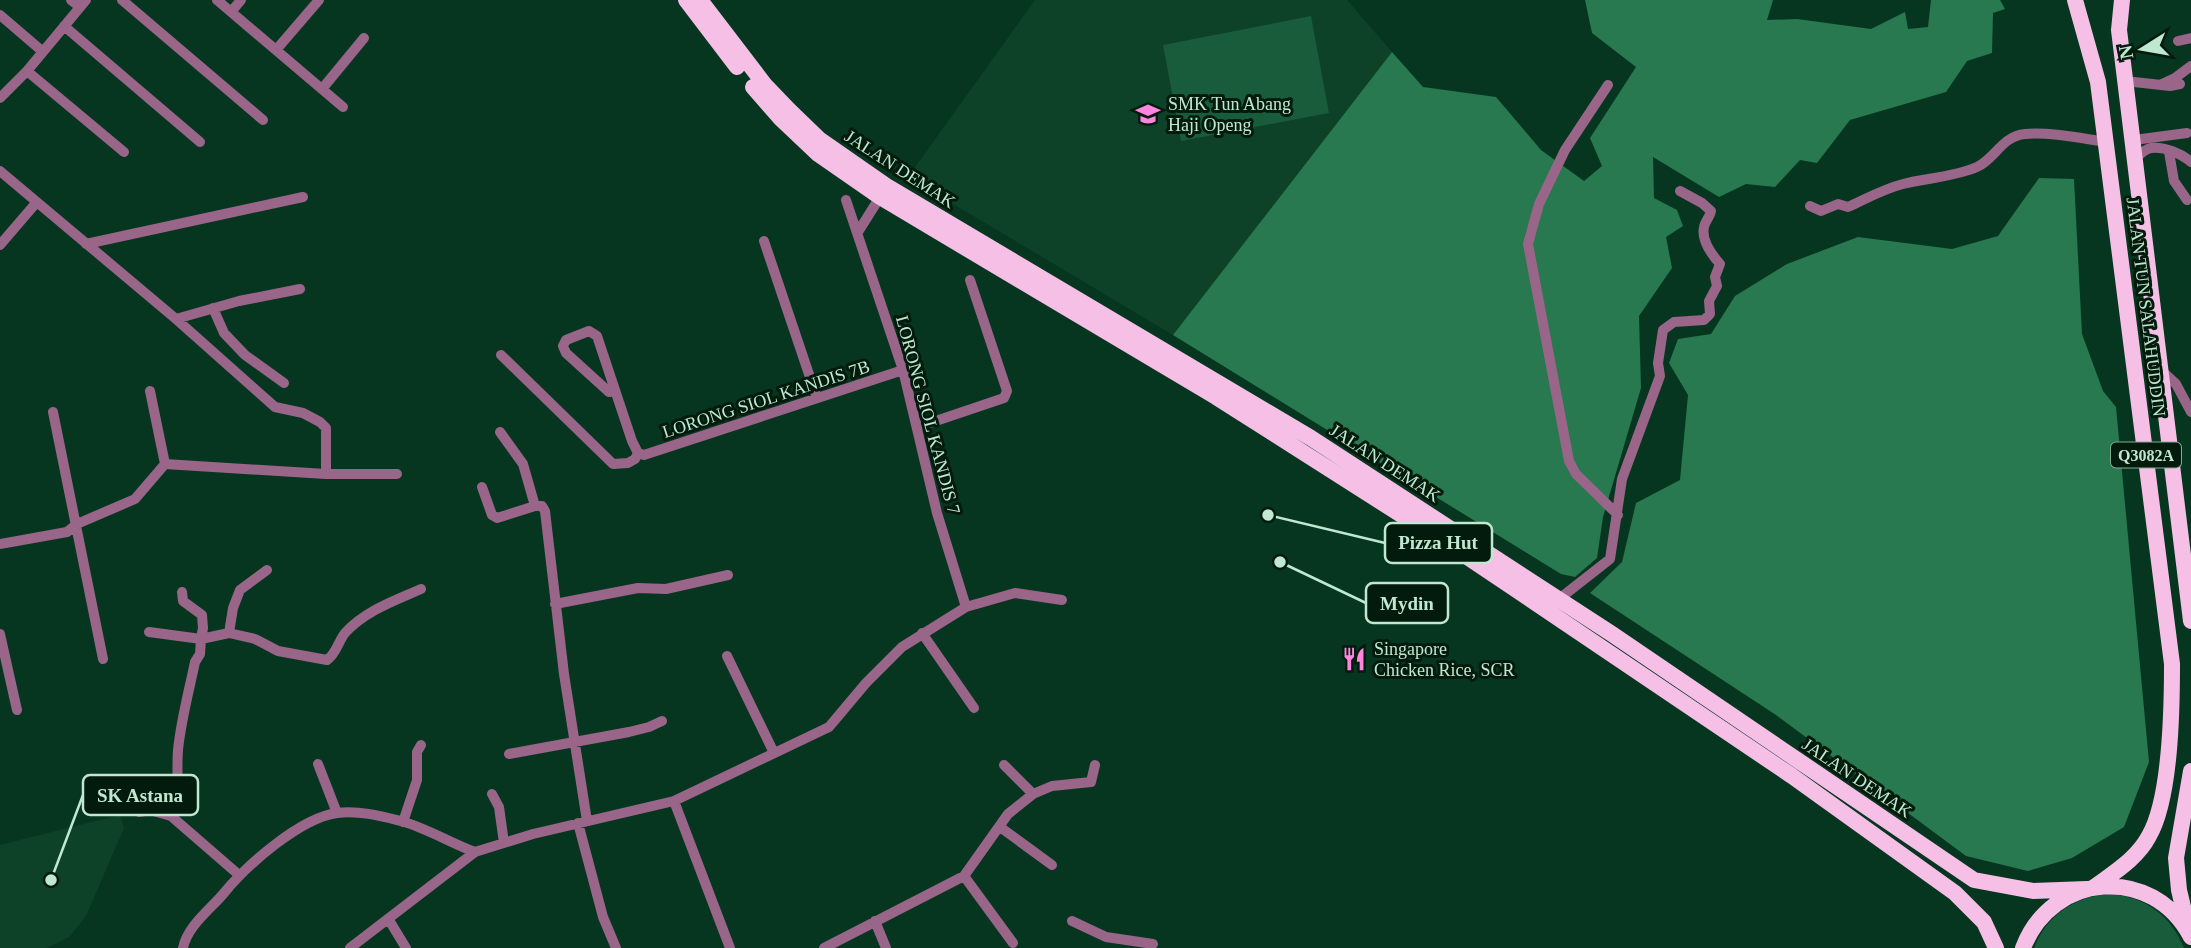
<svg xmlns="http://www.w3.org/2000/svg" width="2191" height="948" viewBox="0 0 2191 948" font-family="Georgia,serif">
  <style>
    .built { fill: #0d4229 }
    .green { fill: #185c3b }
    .forest { fill: #287850 }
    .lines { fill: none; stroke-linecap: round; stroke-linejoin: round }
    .minor { stroke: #996589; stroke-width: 10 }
    .trunk { stroke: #f6bfe6; stroke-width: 16 }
    .labels { text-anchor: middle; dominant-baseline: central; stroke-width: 6; stroke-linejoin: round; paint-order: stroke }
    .shield { fill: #021b0d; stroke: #87aa95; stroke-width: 2 }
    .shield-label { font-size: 16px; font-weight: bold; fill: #c0e7cf }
    .poi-label { font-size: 18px; fill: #c0e7cf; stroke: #021b0d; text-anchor: start }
    .street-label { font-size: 18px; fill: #c0e7cf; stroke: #021b0d }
    .leader { fill: none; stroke: #c0e7cf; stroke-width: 2.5 }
    .callout-dot { fill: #c0e7cf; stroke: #021b0d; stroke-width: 2.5 }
    .callout { fill: #021b0d; stroke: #c0e7cf; stroke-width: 2.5 }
    .callout-label { font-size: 19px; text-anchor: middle; font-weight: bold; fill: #c0e7cf }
  </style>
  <rect width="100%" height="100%" fill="#063620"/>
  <path class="built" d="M1035,0h312l45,52 -219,283 -265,-158z
    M120,815l4,13 -38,88 -17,21 -22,11h-47v-103z"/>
  <path class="green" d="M1311,16l18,97 -148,28 -18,-96z
    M2109,894c35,2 62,21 75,54h-150c13,-33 40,-51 75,-54z"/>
  <path class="forest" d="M1585,0h188l-6,20 30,-1 74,10 34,-17 3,17 20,-2 3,-27h69l5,9 -12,4 -1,40 -25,8 -21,31 -96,28 -33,43 -17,-3 -25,27 -29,-3 -27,13 -66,-40 1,41 23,12 6,16 -17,11 6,31 -33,48 2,72 -38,129 -6,41 -22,19 -14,-3 -388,-239 219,-283 31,35 73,10 45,53 43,31 18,-15 -12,-28 46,-71 -44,-34z
    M2039,178l35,1 8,155 21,57 13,16 33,355 -25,65 -52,31 -44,13 -62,-15 -190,-141 -186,-122 32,-31 14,-59 44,-23 8,-85 -19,-32 9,-24 33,-5 24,-38 52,-32 71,-27 94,12 46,-13z"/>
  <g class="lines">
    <path class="minor" d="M71,0l9,7
      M122,0l141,120
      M217,0l126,107
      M231,12l10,-12
      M0,15l42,36
      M64,26l136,116
      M2178,41l13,-3
      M276,50l43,-50
      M27,71l97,81
      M2125,81l45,5 10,-2
      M2162,84l13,-6 16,-12
      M1608,85l-43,65 -26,54 -11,40 41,217 7,13 42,41
      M322,89l42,-51
      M0,98l27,-27 59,-71
      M2134,140l53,-7
      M2169,152l5,29 13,19
      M2136,158c4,-4 9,-9 15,-10 13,-2 31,6 40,14
      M0,171l176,148 99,88 28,6 17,9 6,6v46
      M846,200l57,170 34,143 29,94
      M1810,206l11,5 17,-7 10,3c18,-8 35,-18 55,-23 24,-6 51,-7 74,-17 18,-8 25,-31 48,-33 26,-2 54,4 81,8
      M858,232l22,-35
      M764,241l53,157
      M86,244l217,-47
      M0,245l36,-42
      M213,308l11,25 21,22 39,28
      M176,319l63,-18 61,-12
      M501,355l112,109 15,-1 7,-4 3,-6
      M2162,371l14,13 15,28
      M615,391l-6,1 -43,-39 -3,-7 3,-6 23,-9 8,5 35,105 6,12
      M53,412l50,247
      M918,427l86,-29 3,-7 -37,-111
      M500,432l23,32 12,42
      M638,453l6,2 259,-85
      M165,464l161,10h71
      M482,487l10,28 5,3 38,-12h7l3,5 19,163 23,147
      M0,544l67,-12 10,-8 58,-25 30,-35 -15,-73
      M1559,599l51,-40 12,-80 38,-103 -2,-13 5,-33 11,-8 30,-2 6,-6 -1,-13 8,-15 -2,-9 5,-13c-8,-9 -19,-24 -16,-37 1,-6 6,-10 7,-16l-9,-8 -22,-12
      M555,604l83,-16 28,1 62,-14
      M149,632l52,7 2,-11 -1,-13 -19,-14 -1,-9
      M229,633l4,-25 7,-18 27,-20
      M922,633l52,75
      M0,634l17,76
      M727,656l47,97
      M509,754l120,-22 20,-5 13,-6
      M318,764l19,49
      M1004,765l29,29
      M492,794l7,13 5,36
      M674,801l56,147
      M139,812l11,-2 21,6 68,59
      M171,816c10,-26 5,-41 7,-66 3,-30 11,-59 17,-88l5,-8 1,-15 28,-6 26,6 23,12 49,9c9,-6 11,-18 18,-27 20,-22 49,-32 76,-44
      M403,822l14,-42v-28l4,-7
      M578,823l25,94 13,31
      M1000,827l52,38
      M964,876l49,67
      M389,920l17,28
      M875,921l11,27
      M1072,921l34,16 47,7
      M183,948c4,-22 28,-39 41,-55 23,-28 76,-75 113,-80 21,-3 44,3 64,8 25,7 50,22 74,31
      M350,948l125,-96 58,-18 141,-33 155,-74 37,-44 36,-36 64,-40 49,-14 47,7
      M824,948l140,-72 44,-62 25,-20 19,-8 39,-4 4,-17"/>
    <path class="trunk" d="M686,0l51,67
      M700,0l65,85 24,25 30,29 69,48 423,251 301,196 362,246 59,11 54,-2
      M2075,0l23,82 74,582c0,44 -1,134 -23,172 -12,23 -36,37 -56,52
      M2122,0l-3,30 72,591
      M753,87l28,32 37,35 62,43 336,200 253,161 323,218 163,117 29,29 12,26
      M2187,924l-8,-34 -3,-32 15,-87
      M2023,948c29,-76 130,-84 168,-11"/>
  </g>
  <defs>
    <g id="school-bare" transform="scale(1.89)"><path d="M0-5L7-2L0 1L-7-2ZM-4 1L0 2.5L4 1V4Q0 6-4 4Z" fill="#ff85df" stroke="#021b0d" stroke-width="2.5" paint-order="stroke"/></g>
    <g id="restaurant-bare" transform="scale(1.89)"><path d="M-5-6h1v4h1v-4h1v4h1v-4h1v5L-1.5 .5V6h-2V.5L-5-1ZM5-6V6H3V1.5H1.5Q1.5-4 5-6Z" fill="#ff85df" stroke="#021b0d" stroke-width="2.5" paint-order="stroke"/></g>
  </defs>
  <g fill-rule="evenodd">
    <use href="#school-bare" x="1148" y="114"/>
    <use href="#restaurant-bare" x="1354" y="659"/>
  </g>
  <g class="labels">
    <rect class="shield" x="2111" y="442.5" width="70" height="25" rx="5"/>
    <g class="shield-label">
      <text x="2146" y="455">Q3082A</text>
    </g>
    <g class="poi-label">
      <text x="1168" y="104">SMK Tun Abang<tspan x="1168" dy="21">Haji Openg</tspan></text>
      <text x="1374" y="649">Singapore<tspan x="1374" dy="21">Chicken Rice, SCR</tspan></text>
    </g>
    <g class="street-label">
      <text transform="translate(900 169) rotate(33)">JALAN DEMAK</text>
      <text transform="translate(2146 307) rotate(83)">JALAN TUN SALAHUDDIN</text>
      <text transform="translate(766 399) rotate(-18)">LORONG SIOL KANDIS 7B</text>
      <text transform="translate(928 415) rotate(75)">LORONG SIOL KANDIS 7</text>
      <text transform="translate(1385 463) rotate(33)">JALAN DEMAK</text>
      <text transform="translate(1857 778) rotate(34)">JALAN DEMAK</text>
    </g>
  </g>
  <path class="leader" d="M1268 515L1385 543M1280 562L1366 603M51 880L83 795"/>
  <g class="callout-dot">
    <circle cx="1268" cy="515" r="7"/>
    <circle cx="1280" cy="562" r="7"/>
    <circle cx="51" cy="880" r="7"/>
  </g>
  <g class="callout">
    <rect x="1385" y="523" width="107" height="40" rx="7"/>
    <rect x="1366" y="583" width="82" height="40" rx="7"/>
    <rect x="83" y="775" width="115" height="40" rx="7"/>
  </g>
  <g class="callout-label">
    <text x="1438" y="549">Pizza Hut</text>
    <text x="1407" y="610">Mydin</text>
    <text x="140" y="802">SK Astana</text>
  </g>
  <g transform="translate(2142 49) rotate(259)" stroke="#021b0d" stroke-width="5" paint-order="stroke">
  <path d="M0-5L12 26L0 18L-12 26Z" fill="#c0e7cf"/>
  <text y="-10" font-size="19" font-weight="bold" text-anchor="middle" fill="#c0e7cf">N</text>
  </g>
</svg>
